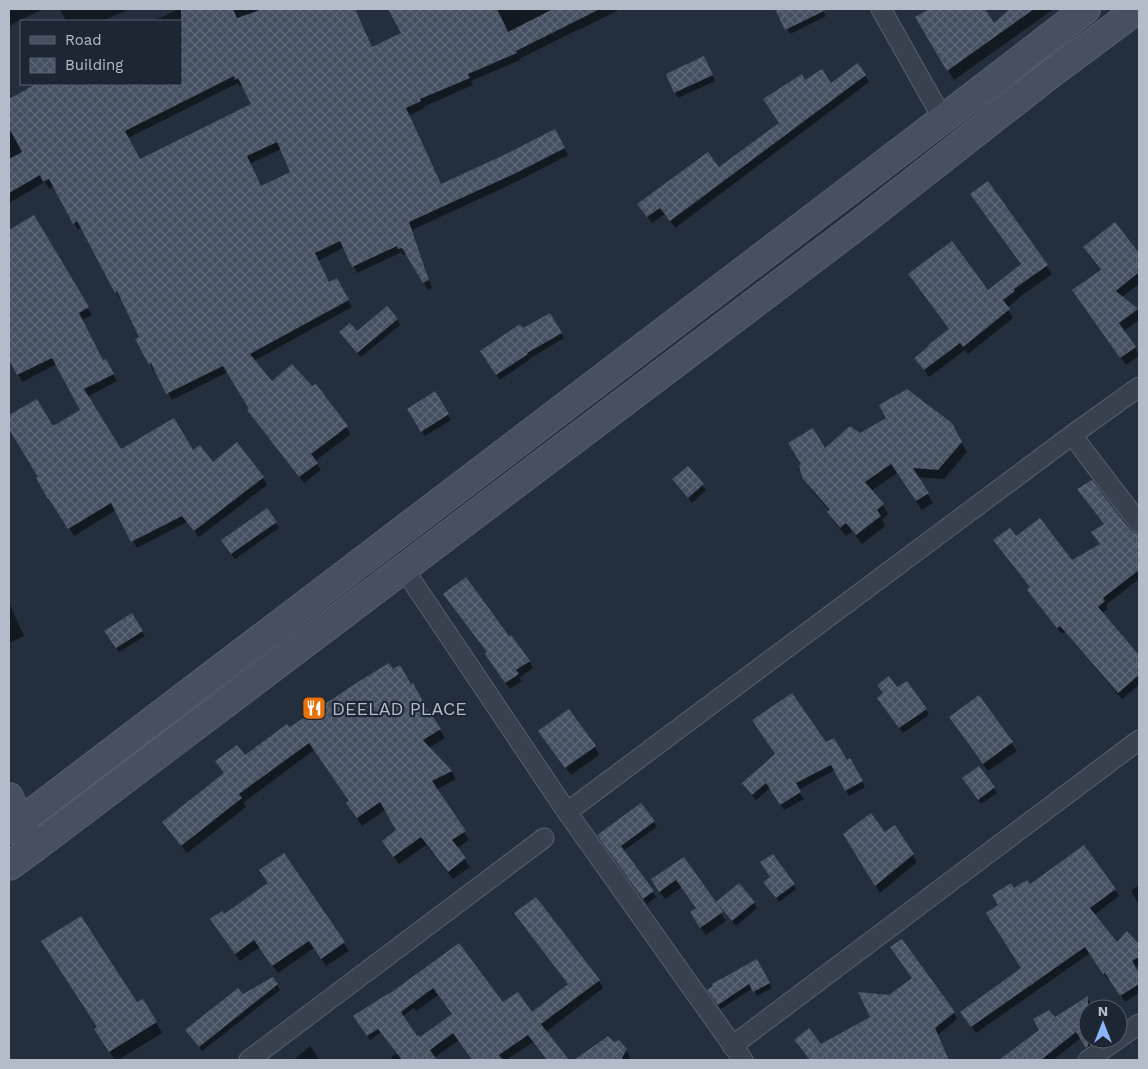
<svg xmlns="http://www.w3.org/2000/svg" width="1148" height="1069" viewBox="0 0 1148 1069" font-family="'Work Sans',sans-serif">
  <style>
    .shadow { fill: #0007; fill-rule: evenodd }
    .building { fill: url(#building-cross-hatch); fill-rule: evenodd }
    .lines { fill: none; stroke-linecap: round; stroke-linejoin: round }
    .street-casing { stroke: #565f6c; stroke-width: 21 }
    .secondary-casing { stroke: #565f6c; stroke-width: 30 }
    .street { stroke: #38414e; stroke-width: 19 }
    .secondary { stroke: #465061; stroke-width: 28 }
    .labels { text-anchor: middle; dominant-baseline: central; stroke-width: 4.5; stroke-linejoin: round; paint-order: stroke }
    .poi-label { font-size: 18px; fill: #b4bcc9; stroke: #1d2633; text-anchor: start }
  </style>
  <defs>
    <pattern id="building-cross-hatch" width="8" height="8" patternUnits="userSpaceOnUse" patternTransform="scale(1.25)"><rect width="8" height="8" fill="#455162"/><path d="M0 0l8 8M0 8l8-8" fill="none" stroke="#5d6877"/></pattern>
  </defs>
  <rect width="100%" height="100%" fill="#242f3e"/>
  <path class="shadow" d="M9,9h34l-34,17z
    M60,9h70l-28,12h-36z
    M179,9h175l18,39 30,-15 -13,-24h231l-39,20v-1l-62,31 1,1 -49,21 2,4 -50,22 1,1 -15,8 32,69 117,-48 10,18 -48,25 -108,50 20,58 -4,2 -21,-36 -4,1 -1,-3 -45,21 -13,-26 -26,14 11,22 7,-3 16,27 -98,54 18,22 40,5 4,-3 35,49 -36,27 6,9 -17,13 -51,-66 -3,-8 -22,-37 -56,28 -16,-30 -2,1 -4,-7 -9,-26 -19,-40 -2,1 -39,-71 -3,2 -24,-44 -5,3 -4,-7 -36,21v-103l29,-16h143v-63h-28zM238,83l2,3 3,-1 9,20 -112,56 -12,-23zM281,149l10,24 -30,15 -11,-24z
    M776,9h46l4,7 -36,18z
    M932,9h52l9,16 19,-16h42l-100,71 -37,-62z
    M707,63l8,18 -37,17 -11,-23z
    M865,75l4,7 -194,146 -10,-14 -13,9 -9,-12 76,-42 61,-45 25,-42 26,3z
    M987,183l65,91 -34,24v1l-11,9 6,10 -45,36 -3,-4 -36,27 -13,-19 34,-28 -36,-47 -4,-8 78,16 34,-27z
    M33,217l59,98 -10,5 21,42 2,-1 12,20 -30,16 34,54 72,1 19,11 51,15 4,7 -68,52 -12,-15 -50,26 -21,-38 -42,26 -65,-109v-10l27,-16 16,26 30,-16 -25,-47 -35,18 -11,-21 -2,2v-132z
    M1115,224l24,31v29l-17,13 16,13 1,3v7l-15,11 11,16 4,9 -13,9 -48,-67 23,-27 -12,-15 -5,-8z
    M550,314l14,24 -35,21v1l-29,20 -16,-24 39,-26z
    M397,319l3,6 -39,32 -18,-20 -3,-5 17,1z
    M411,415h37l3,5 -26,16z
    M951,424l16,28 -23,27 -27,-2 16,26 -11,7 -25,-37 -26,18 12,14 5,9 -6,6 3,6 -23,18 -10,-13 -6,5 -12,-14 -5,-9 1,-1 -20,-24 -6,-9 21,-30 35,-15z
    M688,467l18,23 -14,13 -18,-23z
    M267,510l12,18 -44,31 -9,-13z
    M1129,531l5,3 5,1v44l-33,26 2,4 -6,4 37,44v28l-17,14 -57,-67 -3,2 -29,-37 -18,-60 57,25z
    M449,601l60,37 20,23 4,7 -14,10 3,3 -12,8 -20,-28 -2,-8z
    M9,603l15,33 -15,7z
    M131,615l14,21 -26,16 -13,-21z
    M897,689l29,20 3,6 -26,18 -21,-30z
    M979,697l38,54 -29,20 -33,-46z
    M432,717l13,21 -16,10 22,23 5,8 -20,11 33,50 -12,8 13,19 -17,12 -27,-34 -27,19 -11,-15 10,-19 -13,-20 -23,16 -15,-23 3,-1 -36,-52 -71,53 3,4 -59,46 -19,-23 -5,-8 82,-65 45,-28z
    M545,739l50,8 4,8 -28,20z
    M826,744l21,18 3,-2 15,27 -16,9 -14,-26 -37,20 6,9 -20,11 -13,-23 -15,13 -9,-11z
    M979,768l18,25 -16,11 -15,-20z
    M641,804l16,23 -34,24 33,46 -9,7 -45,-64z
    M895,827l22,35 -37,31 -36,-58 40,-2z
    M1084,846l35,50 -25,19 23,29 10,-11 12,13v20l-4,2 4,7v18l-14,9 -15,-23 -2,1 -18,-27 -114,80 -11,-14 58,-50 -23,-63 13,-16 16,-5z
    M284,855l65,96 -23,15 -12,-18 -36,25 -18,-26 -20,14 -28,-41 12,-4 45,-33z
    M684,859l42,62 -20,14 -10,-14 1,-12 -15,-22 -17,12 -8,-11z
    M794,885l2,4 -17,13 -11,-16z
    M1139,885v20l-8,-14z
    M718,903h36l3,5 -21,18z
    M459,945l43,59 29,9 68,-32 4,7 -57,44 22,28h-21l-14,-18 -27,18h-37l2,-1 -12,-19 -25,18 2,2h-43l-2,-3 6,-4 -4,-6 24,-9 3,1 33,-24 -15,-20 -22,16 -2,-3 -44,32 -11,-16 29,-29z
    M756,961l16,27 -15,8 -4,-8 -32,21 -9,-13z
    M273,978l7,12 -78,61 -12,-16z
    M1087,998l7,11h-6v30h14l-14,10 -7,-11 -28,22h-52l53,-41z
    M137,1004l19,18 6,11 -44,27h-3l-13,-20z
    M954,1013l3,6 -19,16 11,25h-138l-13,-14 -3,-6 25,5z
    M608,1037l6,7 12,6 4,8 -1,2h-53z
    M310,1046l10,14h-27z"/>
  <path class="building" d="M181,9h52l4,9 26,-9h92l17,38 29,-14 -13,-24h109l11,23 45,-23h47l-84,42 1,2 -49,21 2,4 -50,21 1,2 -15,7 35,76 65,-30 49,-25 10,19 -49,25 -107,49 20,58 -6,3 -21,-35 -4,1 -1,-3 -45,21 -12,-26 -25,12 14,29 8,-4 12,22 -99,54 22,27 20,-17 20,22 4,-2 32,42 -37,28 7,9 -19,14 -52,-67 2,-1 -26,-43 -57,28 -15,-31 -2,2 -14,-26 4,-2 -22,-46 -2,2 -38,-72 -4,3 -24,-45 -6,3 -3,-7 -31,18v-34l13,-7 -13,-24v-29l27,-15h145zM234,76l1,4 3,-2 13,26 -111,55 -15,-28zM277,142l13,30 -29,14 -14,-30z
    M775,9h53l-43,21z
    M930,9h55l9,14 16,-14h24l-87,62 -32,-54z
    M704,56l9,19 -39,18 -8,-19z
    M858,63l8,12 -196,146 -10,-13 -13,9 -10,-13 71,-52 11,15 60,-44 -16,-24 39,-25 3,6 17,-11 9,14z
    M988,181l60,84 -34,24 1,2 -12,9 7,9 -47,38 -3,-4 -36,27 -10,-12 15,-12 -1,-1 21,-16 -41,-55 44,-33 36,49 33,-26 -51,-70z
    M34,215l55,92 -10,6 24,47 3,-1 8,15 -30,15 37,60 53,-31 19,32 7,-5 13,17 24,-20 27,35 -70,54 -12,-15 -51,26 -20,-39 -43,26 -19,-30h-1l-12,-21 2,-1 -29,-48v-14l28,-16 16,27 2,-2v1l25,-15 -28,-52 -35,17 -8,-15v-130z
    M1115,222l24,31v19l-23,19 22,18 -19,14 17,24 -16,11 -48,-68 29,-20 -18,-23z
    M387,306l11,13 -41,34 -18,-21 11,-9 7,8z
    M550,313l12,20 -35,20 1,1 -32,21 -16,-24 40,-27 3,4z
    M907,389l45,34 10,19 -24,28 -25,-2 16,25 -13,8 -25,-37 -26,18 19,22 -7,6 4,6 -25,19 -10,-12 -6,5 -13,-16 3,-2 -27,-31 -4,-13 2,-2 -13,-21 25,-15 12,20 25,-22 10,7 26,-15 -7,-13z
    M435,391l14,23 -28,18 -14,-23z
    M688,466l16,18 -16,14 -16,-19z
    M1092,480l38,50 4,3 5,1v36l-36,28 2,3 -7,6 41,48v20l-21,18 -58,-67 -3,2 -30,-38 3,-3 -37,-47 17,-12 6,8 24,-18 32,42 28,-16 -9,-12 13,-8 -27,-35z
    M267,508l10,14 -46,32 -10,-14z
    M466,577l43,59 2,-1 19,26 -14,9 3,4 -14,9 -20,-29 2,-2 -44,-58z
    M132,613l11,18 -27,17 -12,-17z
    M389,663l4,6 7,-4 11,19 2,-1 18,33 1,-1 9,14 -18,11 29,31 -20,10 34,50 -14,9 14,18 -18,14 -27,-35 -28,20 -11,-16 14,-11 -16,-28 -23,16 -11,-15 3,-2 -40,-58 -70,51 3,4 -61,48 -19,-24 62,-49 -9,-12 22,-16 8,10 42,-31 3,3 68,-45z
    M889,676l8,11 10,-6 20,28 -28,19 -22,-30 6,-5 -6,-8z
    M792,693l34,49 8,-4 13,22 3,-2 13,23 -18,10 -14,-26 -35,18 5,9 -21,13 -14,-22 -14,12 -10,-12 33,-29 -23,-34z
    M979,695l34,47 -30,22 -34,-47z
    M569,709l27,37 -31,22 -27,-37z
    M979,766l16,21 -17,13 -16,-22z
    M641,803l14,18 -34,25 33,45 -11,8 -46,-64z
    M871,813l14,19 10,-7 19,29 -39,32 -32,-52z
    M1084,845l32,44 -26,19 27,34 10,-11 12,13v13l-7,4 7,12v11l-19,12 -15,-23 -2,1 -18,-27 -114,80 -11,-15 61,-44 -35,-55 12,-8 -6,-10 19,-12 3,5 13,-8 3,4z
    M284,853l61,89 -24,17 -12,-18 -37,25 -18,-26 -19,14 -25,-35 12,-8 2,3 44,-31 -9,-13z
    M773,854l22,30 -19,14 -13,-16 7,-5 -10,-15z
    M684,857l39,55 -23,16 -10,-16 6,-4 -20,-28 -17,12 -8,-13z
    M739,883l16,19 -23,19 -16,-19z
    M536,897l64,83 -59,44 28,36h-22l-19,-25 -29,20 4,5h-31l-19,-27 -23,17 7,10h-35l-24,-31 -11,7 -14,-20 36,-23v1l70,-51 44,59 15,-10 14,20 36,-28 -54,-71zM433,988l19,26 -32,23 -1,-2 -2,1 -16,-24z
    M81,916l56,86 6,-3 14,23 -48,30 -15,-23 3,-2 -56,-86z
    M902,939l53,73 -20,16 14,32h-139l-16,-20 15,-12 12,16 49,-27 -12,-25 31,3 23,-17 -22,-31z
    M757,959l13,24 -17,9 -4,-8 -31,21 -11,-15 6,-4 -1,-2z
    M273,977l5,7 -79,63 -14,-17 53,-42 5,6z
    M1088,996v50l-2,2 -10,-16 -35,28h-42l40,-30 -6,-11 16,-9 6,7z
    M608,1036l6,6 5,-2 8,9 -6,11h-47z"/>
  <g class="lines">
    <g class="street-casing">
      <path id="street" d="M881,9l62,110
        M1072,435l67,88
        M404,569l163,243 176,248
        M567,812l505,-377 67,-48
        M1118,1039l21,-15
        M732,1046l407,-306
        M249,1060l295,-222
        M1088,1060l30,-21"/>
    </g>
    <g class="secondary-casing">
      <path id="secondary" d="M9,797l11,25 8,16
        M9,830l934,-711 143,-110
        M9,866l25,-18 824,-623 190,-149 90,-67"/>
    </g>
    <use href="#street" class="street"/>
    <use href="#secondary" class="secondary"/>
  </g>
  <defs>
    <g id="restaurant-square" transform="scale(1.25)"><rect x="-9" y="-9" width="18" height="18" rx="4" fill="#e8710a" stroke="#1d2633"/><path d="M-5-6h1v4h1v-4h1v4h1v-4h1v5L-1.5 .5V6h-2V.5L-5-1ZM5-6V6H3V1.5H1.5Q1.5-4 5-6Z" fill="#fff"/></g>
  </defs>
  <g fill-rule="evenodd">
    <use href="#restaurant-square" x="314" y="708"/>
  </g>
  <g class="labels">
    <g class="poi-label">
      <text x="332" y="708">DEELAD PLACE</text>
    </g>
  </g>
  <rect width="1148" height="1069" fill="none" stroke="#b4bcc9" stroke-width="20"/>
  <rect x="20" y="20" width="162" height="65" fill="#1d2633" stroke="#59626f"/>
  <rect x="30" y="36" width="25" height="8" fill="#465061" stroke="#59626f"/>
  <text x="65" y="45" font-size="15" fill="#b4bcc9">Road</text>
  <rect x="30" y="58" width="25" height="15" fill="url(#building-cross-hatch)" stroke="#59626f"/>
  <text x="65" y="70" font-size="15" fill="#b4bcc9">Building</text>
  <g transform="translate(1103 1024)"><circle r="24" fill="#1d2633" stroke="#59626f"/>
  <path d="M0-4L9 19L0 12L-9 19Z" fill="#8ab4f8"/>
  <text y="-8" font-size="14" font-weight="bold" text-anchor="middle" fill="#b4bcc9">N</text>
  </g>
</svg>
